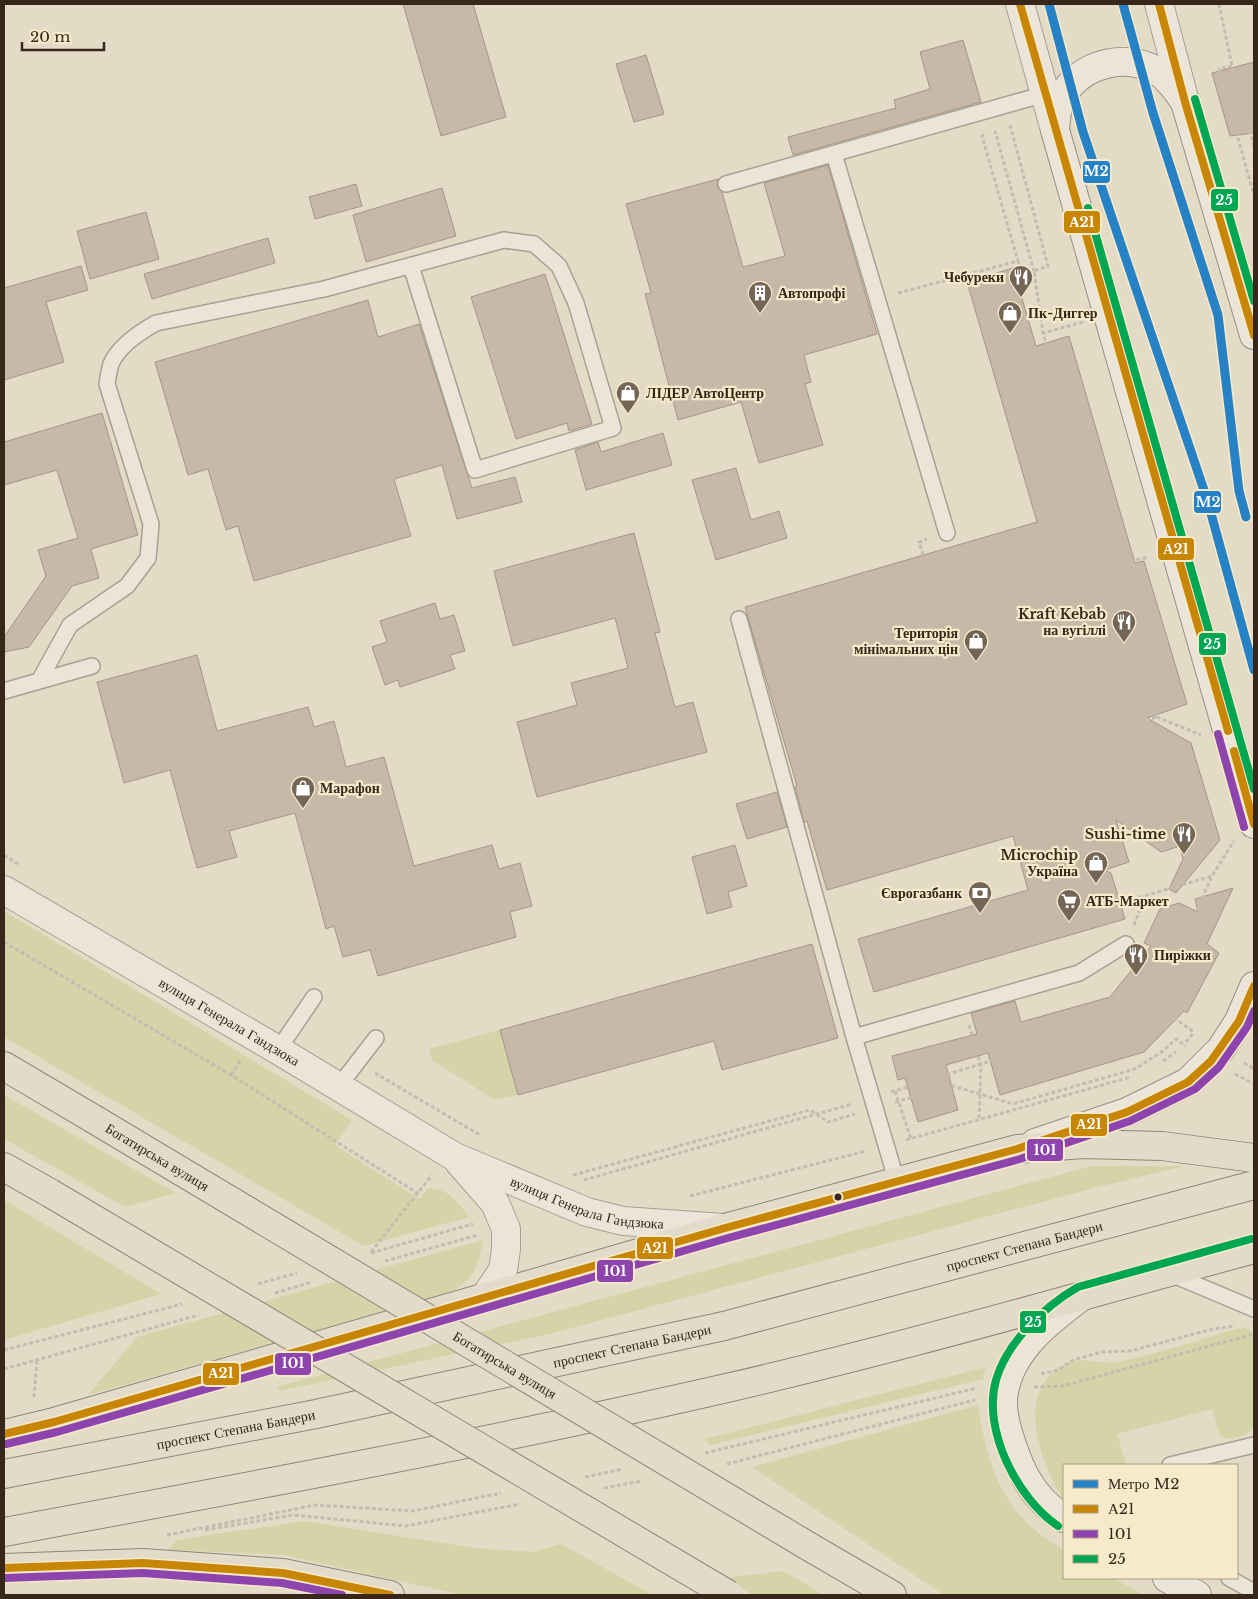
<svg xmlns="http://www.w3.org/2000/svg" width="1258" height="1599" viewBox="0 0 1258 1599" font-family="'Libre Baskerville',serif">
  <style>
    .green { fill: #d4d4a8 }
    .building { fill: #c7b8a8; stroke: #a39687 }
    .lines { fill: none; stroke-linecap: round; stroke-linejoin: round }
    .lane-casing { stroke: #a89f91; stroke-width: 18 }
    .street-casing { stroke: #a89f91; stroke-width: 30 }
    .secondary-casing { stroke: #988f81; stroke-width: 30 }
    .primary-casing { stroke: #8d8578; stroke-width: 30 }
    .path { stroke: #c3bcb0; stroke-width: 3; stroke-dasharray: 4 2.5; stroke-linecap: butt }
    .lane { stroke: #ebe5d9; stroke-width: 15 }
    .street { stroke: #ebe5d9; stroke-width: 28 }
    .secondary { stroke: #ebe5d9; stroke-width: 28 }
    .primary { stroke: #e2dbca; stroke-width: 28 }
    .primary-bridge-casing { stroke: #8d8578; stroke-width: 30; stroke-linecap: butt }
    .primary-bridge { stroke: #e2dbca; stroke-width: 28 }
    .bus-1-casing { stroke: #f7eacb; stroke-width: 11 }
    .bus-2-casing { stroke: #f7eacb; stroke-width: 11 }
    .bus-3-casing { stroke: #f7eacb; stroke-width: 11 }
    .bus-1 { stroke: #c78606; stroke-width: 8 }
    .bus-2 { stroke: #8e44ad; stroke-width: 8 }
    .bus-3 { stroke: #00a651; stroke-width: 8 }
    .metro-1-casing { stroke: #f7eacb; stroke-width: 12 }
    .metro-1 { stroke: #2782c5; stroke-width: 9 }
    .bus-dot { fill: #36271a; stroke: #f7eacb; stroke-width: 2 }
    .labels { text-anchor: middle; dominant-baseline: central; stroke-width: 4.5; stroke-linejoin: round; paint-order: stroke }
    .poi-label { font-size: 14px; font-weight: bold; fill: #36271a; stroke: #f7eacb; text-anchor: end }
    .street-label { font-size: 14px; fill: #36271a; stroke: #f7eacb }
    .line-badge { stroke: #f7eacb; stroke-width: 2 }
    .badge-label { font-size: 14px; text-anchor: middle; font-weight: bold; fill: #fff }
  </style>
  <rect width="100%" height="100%" fill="#e4dbc7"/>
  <path class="green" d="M4,911l348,209 -17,25 84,54 9,-11c20,0 30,14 41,29l-105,29 -360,-209z
    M500,1030l18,65 -23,5 -63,-40 -3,-11z
    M4,1095l172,98 -51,14 -121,-68z
    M1092,1166h92l-90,22 -545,146 -269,57 -4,-4z
    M4,1200l157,94 -157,46z
    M483,1240c-5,27 -8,38 -33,53l-362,102 49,-58z
    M1243,1327l11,6v96c-12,7 -20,13 -34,7l-8,-27 -95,25 9,31h-62v36c-23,-37 -53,-113 4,-138 16,-7 32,2 49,-1 42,-8 84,-23 126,-35z
    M986,1367l-3,12 -273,66 -6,-6z
    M978,1405c10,65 26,111 86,145v28h49l31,17h-200l-192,-128z
    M304,1521l171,27 58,4 28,-8 92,51h-191l-178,-40 -116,-5 9,-10z
    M784,1571l40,24h-71l-28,-17z"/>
  <path class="building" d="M403,4h70l33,113 -65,19z
    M963,40l18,62 -188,53 -5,-18 108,-29 -2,-8 36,-11 -10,-37z
    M646,55l18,59 -30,8 -18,-58z
    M1254,62v71l-24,3 -18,-63z
    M828,165l49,169 -73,21 7,27 -6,2 18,61 -64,18 -18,-61 -63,18 -33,-126 6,-1 -25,-89 92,-25 -1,7 5,6 21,75 42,-11 -21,-73z
    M356,184l6,22 -47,13 -6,-22z
    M442,188l14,48 -90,26 -13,-47z
    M146,212l13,47 -69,20 -13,-48z
    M268,238l7,25 -123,36 -8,-25z
    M81,266l7,24 -42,12 18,60 -60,18v-92z
    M1013,268l23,78 33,-10 66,227 9,-2 43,143 -40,14 44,25 29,97 -44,53 -7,-4 14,-30 -3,-13 -19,6 -45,-32 13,42 -24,8 6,3 14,46 -251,73 -16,-53 170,-49 -15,-54 -186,54 -20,-69 -3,1 -9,-35 2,-1 -52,-179 292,-85 -70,-240z
    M545,274l47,150 -23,7 -2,-8 -51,16 -45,-142z
    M368,300l10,37 41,-13 53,164 43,-11 7,25 -65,17 -15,-54 -48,14 17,57 -157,45 -16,-55 -12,4 -18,-61 -20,6 -33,-113z
    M102,413l36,122 -47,14 8,29 -27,8 -43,61 -25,5v-15l42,-61 -8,-26 40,-12 -21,-68 -53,15v-43z
    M663,433l9,32 -86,25 -11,-40 23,-8 3,10z
    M736,468l15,52 28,-9 8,27 -71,22 -24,-80z
    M634,533l26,99 -5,1 20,74 18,-5 14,50 -170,45 -20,-75 60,-17 -6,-22 57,-15 -13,-50 -102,28 -19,-75z
    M435,603l5,16 14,-4 11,36 -15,4 5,14 -55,18 -2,-7 -13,5 -13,-38 15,-5 -7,-21z
    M197,655l20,76 91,-24 6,20 20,-6 12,46 38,-10 30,109 78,-21 7,24 21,-6 12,43 -22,6 6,25 -138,39 -8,-26 -27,7 -9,-31 -8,3 -31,-116 -66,18 8,26 -40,11 -27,-98 -46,13 -27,-101z
    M777,792l10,35 -40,12 -11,-35z
    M735,845l12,41 -19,6 4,15 -25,7 -15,-57z
    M1233,888l-26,56 12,9 -32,60 -3,-2 -40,41 -144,43 -12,-42 -42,12 12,45 -40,12 -13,-44 -7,2 -6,-24 85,-22 -6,-21 44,-12 6,21 89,-25 41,-51 -7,-3 16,-34 19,-6 19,9 -3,-13z
    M812,944l26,94 -116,32 -8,-29 -196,54 -18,-65z"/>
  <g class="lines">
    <g class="lane-casing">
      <path id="lane" d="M834,154l113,379
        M726,184l319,-90
        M739,619l115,418 43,145
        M39,681l31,-56 57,-39 21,-28 3,-34 -44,-140c1,-6 2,-14 4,-20 7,-17 29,-32 45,-41l168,-34 180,-49 30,4 25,22 17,37 37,125 -138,42 -64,-204
        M4,691l88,-25
        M854,1037l225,-64 47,-29
        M278,1050l36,-53
        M339,1086l37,-48
        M1171,1274l83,35
        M1170,1465l84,-20
        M1229,1578l25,14"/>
    </g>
    <g class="street-casing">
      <g id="street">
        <path d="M1020,4l35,126"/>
        <path d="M1159,4l26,98"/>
        <path id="s1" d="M4,890l274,160 177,107 132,55 36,9 101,7"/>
        <path d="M459,1162l36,41 11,26v20l-3,21 -18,27"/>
      </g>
    </g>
    <g class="secondary-casing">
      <path id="secondary" d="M1254,335l-69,-233c-7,-10 -15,-22 -25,-29 -32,-21 -75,-11 -96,20 -7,11 -8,24 -9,37l199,694
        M1035,1143l92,-31 61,-30 33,-33 18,-28 15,-35
        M1064,1518c-23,-14 -39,-37 -48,-62 -7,-19 -16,-44 -12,-64 7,-43 46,-72 78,-96
        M1167,1578l30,17"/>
    </g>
    <g class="primary-casing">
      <g id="primary">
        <path d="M4,1066l88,52"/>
        <path d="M4,1167l46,26"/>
        <path d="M4,1434l50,-12 671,-194 292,-79 66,-5 79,2 92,12"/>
        <path id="s2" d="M4,1474l312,-60 408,-88 530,-141"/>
        <path d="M4,1532c238,-44 477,-88 714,-142 180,-41 358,-93 536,-141"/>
        <path d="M808,1546l84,49"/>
        <path d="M4,1568l139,-5 140,10 107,22"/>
      </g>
    </g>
    <path class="path" d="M1219,4l13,62 22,80
      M1232,66l-13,3 35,127
      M1010,125l38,141 -14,5 9,62
      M984,135l-2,1 36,125
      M898,293l120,-32 4,13 12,-3 -39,-140
      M1083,322l-40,11 106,368 8,16 44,18
      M923,555l-4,-13 8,-3
      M1111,566l37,-9
      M1096,735l61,-18
      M4,855l14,9
      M1120,903l92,-27
      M1134,925l11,-29
      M4,942l227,133 188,119
      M1142,957l26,19
      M1147,999l47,33
      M969,1025l12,40 -2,54
      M1186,1042l8,-10
      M1163,1061l13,-9
      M1244,1063l10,6
      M375,1073l105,62
      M1235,1074l19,10
      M231,1075l10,-16
      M895,1091l16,48
      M891,1092l228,-71 28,-22 21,-23 44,-100 22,-35
      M895,1102l58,-16 60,18 122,-35 28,-18 13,-12 10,7
      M906,1140l225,-63
      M573,1175l237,-65 18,12 27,-8
      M584,1180l268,-76
      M690,1196l176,-45
      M371,1252l61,-77
      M371,1253l102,-29
      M385,1261l93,-26
      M258,1284l39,-11
      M275,1293l37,-11
      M4,1350l178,-46
      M4,1369l195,-54
      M1041,1374l17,-4 15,-10 29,-8 28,-1 83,-22 22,-3
      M1034,1387l29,-1 191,-52
      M34,1397l3,-36
      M705,1453l272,-65
      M727,1464l248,-64
      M585,1477l38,-8
      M604,1488l38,-7
      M205,1530l88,-15 113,11 114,-22
      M167,1535l148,-30 98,6 88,-18"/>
    <use href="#lane" class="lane"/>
    <use href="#street" class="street"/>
    <use href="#secondary" class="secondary"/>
    <use href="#primary" class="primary"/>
    <g class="primary-bridge-casing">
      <g id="primary-bridge">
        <path id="s3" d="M92,1118l716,428"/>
        <path d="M50,1193l679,402"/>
      </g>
    </g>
    <use href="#primary-bridge" class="primary-bridge"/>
    <g class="bus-1-casing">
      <path id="bus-1" d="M1020,4l208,727
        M1159,4l26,98 69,233
        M1234,751l20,73
        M4,1434l50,-12 671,-194 292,-79 110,-37 61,-30 23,-21 28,-40 15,-35
        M4,1568l139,-5 140,10 107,22"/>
    </g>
    <g class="bus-2-casing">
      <path id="bus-2" d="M1218,734l26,93
        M6,1444l51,-12 671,-194 292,-79 110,-38 65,-32 24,-22 28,-40 7,-16
        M4,1578l139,-5 139,10 60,12"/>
    </g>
    <g class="bus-3-casing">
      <path id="bus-3" d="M1195,99l59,202
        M1088,208l166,581
        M1058,1526c-41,-28 -76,-96 -62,-146 11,-38 49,-74 82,-93l173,-48"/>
    </g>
    <use href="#bus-1" class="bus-1"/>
    <use href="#bus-2" class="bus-2"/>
    <use href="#bus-3" class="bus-3"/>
    <g class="metro-1-casing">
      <path id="metro-1" d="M1049,4l34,128 124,367 47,171
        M1123,4l30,109 65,202 21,176 7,26"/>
    </g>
    <use href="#metro-1" class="metro-1"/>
  </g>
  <defs>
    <g id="restaurant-pin" transform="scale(1.25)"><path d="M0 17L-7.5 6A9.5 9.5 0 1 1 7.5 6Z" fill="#736657" stroke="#f7eacb"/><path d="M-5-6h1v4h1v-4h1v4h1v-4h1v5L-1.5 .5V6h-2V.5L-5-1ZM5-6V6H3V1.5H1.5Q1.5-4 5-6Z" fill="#fff"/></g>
    <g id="building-pin" transform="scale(1.25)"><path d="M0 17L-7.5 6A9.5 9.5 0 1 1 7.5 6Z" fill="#736657" stroke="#f7eacb"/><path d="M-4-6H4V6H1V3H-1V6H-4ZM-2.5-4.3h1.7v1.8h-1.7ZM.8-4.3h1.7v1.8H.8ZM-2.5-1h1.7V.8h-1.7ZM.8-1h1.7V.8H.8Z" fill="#fff"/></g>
    <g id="shop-pin" transform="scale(1.25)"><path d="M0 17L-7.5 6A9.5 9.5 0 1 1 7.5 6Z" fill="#736657" stroke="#f7eacb"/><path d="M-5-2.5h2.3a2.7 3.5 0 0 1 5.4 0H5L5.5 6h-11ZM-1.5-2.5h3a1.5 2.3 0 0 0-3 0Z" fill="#fff"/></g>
    <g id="bank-pin" transform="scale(1.25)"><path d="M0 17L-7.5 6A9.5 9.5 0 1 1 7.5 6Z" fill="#736657" stroke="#f7eacb"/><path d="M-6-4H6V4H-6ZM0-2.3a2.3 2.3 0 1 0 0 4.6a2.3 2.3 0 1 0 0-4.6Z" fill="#fff"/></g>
    <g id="supermarket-pin" transform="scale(1.25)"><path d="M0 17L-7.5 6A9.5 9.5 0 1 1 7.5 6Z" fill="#736657" stroke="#f7eacb"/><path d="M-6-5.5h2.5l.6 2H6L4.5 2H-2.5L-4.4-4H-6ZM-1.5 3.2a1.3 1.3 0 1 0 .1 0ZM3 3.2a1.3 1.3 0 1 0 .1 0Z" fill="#fff"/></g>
  </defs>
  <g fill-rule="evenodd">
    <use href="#restaurant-pin" x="1021" y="277"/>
    <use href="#building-pin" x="760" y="293"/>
    <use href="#shop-pin" x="1010" y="313"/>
    <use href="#shop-pin" x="628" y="393"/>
    <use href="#restaurant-pin" x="1124" y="622"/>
    <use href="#shop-pin" x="976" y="641"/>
    <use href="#shop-pin" x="303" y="788"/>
    <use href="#restaurant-pin" x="1184" y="834"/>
    <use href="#shop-pin" x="1096" y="863"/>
    <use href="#bank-pin" x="980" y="893"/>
    <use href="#supermarket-pin" x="1069" y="901"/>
    <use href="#restaurant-pin" x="1136" y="955"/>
  </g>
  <circle class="bus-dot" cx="838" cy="1197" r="4.5"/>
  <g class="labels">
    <g class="poi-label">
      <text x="1004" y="277">Чебуреки</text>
      <text x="778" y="293" text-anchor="start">Автопрофі</text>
      <text x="1028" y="313" text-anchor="start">Пк-Диггер</text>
      <text x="646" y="393" text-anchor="start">ЛІДЕР АвтоЦентр</text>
      <text x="1106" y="614">Kraft Kebab<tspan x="1106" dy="16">на вугіллі</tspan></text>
      <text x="958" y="633">Територія<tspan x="958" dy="16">мінімальних цін</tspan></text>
      <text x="320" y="788" text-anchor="start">Марафон</text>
      <text x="1166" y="834">Sushi-time</text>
      <text x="1078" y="855">Microchip<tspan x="1078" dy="16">Україна</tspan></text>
      <text x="962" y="893">Єврогазбанк</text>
      <text x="1086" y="901" text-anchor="start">АТБ-Маркет</text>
      <text x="1154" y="955" text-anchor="start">Пиріжки</text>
    </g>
    <g class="street-label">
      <text stroke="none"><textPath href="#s1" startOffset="261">вулиця Генерала Гандзюка</textPath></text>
      <text stroke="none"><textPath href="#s3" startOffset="76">Богатирська вулиця</textPath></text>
      <text stroke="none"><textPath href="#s1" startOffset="665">вулиця Генерала Гандзюка</textPath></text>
      <text stroke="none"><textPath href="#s2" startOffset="1046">проспект Степана Бандери</textPath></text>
      <text stroke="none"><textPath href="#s2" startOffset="641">проспект Степана Бандери</textPath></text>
      <text stroke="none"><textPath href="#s3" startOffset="481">Богатирська вулиця</textPath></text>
      <text stroke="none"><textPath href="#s2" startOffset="236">проспект Степана Бандери</textPath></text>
    </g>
  </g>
  <g class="line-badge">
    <rect x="1082" y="160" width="29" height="24" rx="5" fill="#2782c5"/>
    <rect x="1210" y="188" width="29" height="24" rx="5" fill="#00a651"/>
    <rect x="1063" y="210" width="38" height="24" rx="5" fill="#c78606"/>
    <rect x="1193" y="490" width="29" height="24" rx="5" fill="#2782c5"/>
    <rect x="1157" y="537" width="38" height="24" rx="5" fill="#c78606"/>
    <rect x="1198" y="632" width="29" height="24" rx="5" fill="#00a651"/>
    <rect x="1070" y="1113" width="38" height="24" rx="5" fill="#c78606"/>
    <rect x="1026" y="1138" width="38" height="24" rx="5" fill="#8e44ad"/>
    <rect x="636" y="1236" width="38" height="24" rx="5" fill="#c78606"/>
    <rect x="596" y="1259" width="38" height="24" rx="5" fill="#8e44ad"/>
    <rect x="1019" y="1310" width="28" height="24" rx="5" fill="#00a651"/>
    <rect x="274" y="1352" width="38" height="24" rx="5" fill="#8e44ad"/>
    <rect x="202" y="1362" width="38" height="24" rx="5" fill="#c78606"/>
  </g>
  <g class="badge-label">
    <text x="1096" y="176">M2</text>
    <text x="1224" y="205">25</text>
    <text x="1082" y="227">А21</text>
    <text x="1208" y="507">M2</text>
    <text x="1176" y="554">А21</text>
    <text x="1212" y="649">25</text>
    <text x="1089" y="1129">А21</text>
    <text x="1045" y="1155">101</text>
    <text x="655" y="1253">А21</text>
    <text x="615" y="1276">101</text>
    <text x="1033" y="1327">25</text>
    <text x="293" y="1368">101</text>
    <text x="221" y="1378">А21</text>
  </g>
  <rect width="1258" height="1599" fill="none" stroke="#36271a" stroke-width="10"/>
  <rect x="1063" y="1464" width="175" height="115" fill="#f7eacb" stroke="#aa9c84"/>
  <rect x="1073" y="1480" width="25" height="8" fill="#2782c5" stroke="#aa9c84"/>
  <text x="1108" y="1489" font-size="15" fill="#36271a">Метро M2</text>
  <rect x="1073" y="1505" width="25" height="8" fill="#c78606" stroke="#aa9c84"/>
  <text x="1108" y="1514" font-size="15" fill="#36271a">А21</text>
  <rect x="1073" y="1530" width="25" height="8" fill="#8e44ad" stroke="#aa9c84"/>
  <text x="1108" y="1539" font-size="15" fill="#36271a">101</text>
  <rect x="1073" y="1555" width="25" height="8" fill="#00a651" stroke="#aa9c84"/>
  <text x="1108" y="1564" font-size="15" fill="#36271a">25</text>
  <path d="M22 42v8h82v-8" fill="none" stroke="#36271a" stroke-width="2.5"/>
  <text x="30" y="42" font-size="15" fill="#36271a" stroke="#f7eacb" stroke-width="4" paint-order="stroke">20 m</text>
</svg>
